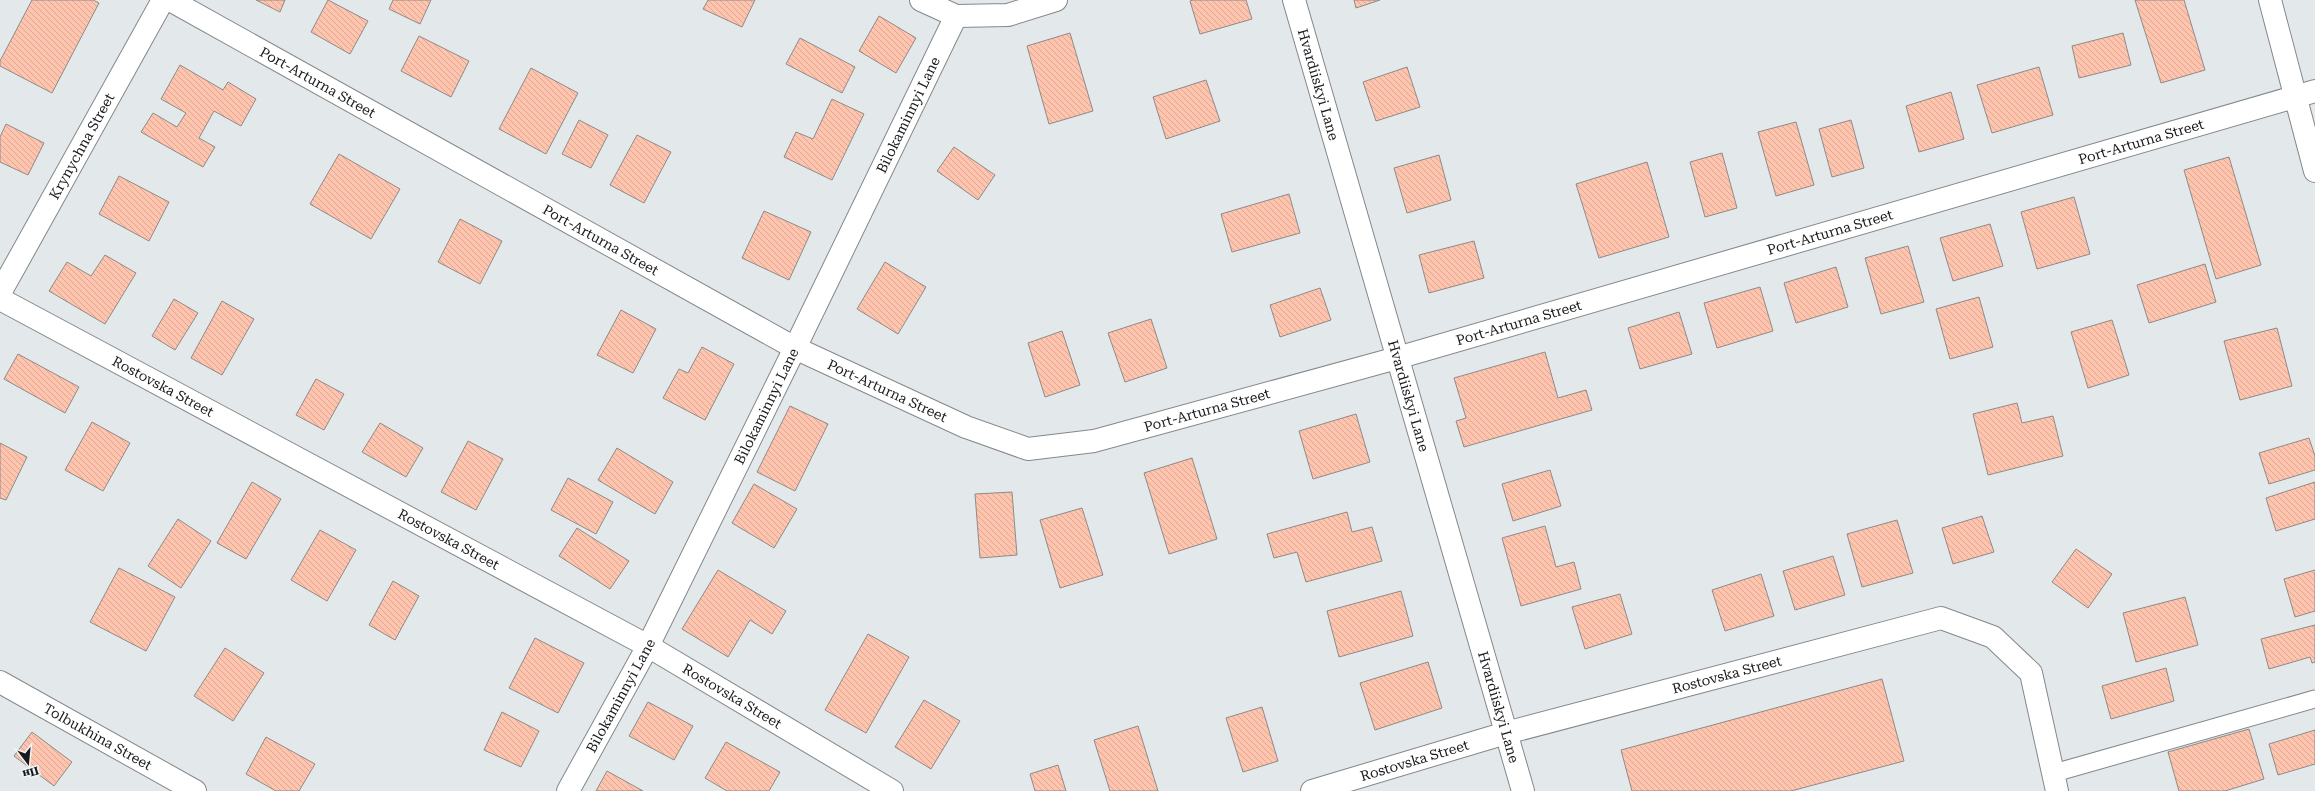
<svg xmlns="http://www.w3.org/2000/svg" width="2315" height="791" viewBox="0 0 2315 791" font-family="'Roboto Serif',serif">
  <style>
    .building { fill: url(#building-back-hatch); stroke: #8f8a88 }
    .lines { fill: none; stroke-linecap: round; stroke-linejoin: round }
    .service-casing { stroke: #84888c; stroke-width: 19 }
    .minor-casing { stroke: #84888c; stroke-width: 24 }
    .service { stroke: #fff; stroke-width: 17 }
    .minor { stroke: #fff; stroke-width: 22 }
    .labels { text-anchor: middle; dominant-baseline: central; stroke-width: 3.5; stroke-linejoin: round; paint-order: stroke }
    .street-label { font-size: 14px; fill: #191a1c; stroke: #f0f5f9 }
  </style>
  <defs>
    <pattern id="building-back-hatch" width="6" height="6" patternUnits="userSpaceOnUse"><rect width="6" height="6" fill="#ffc4ae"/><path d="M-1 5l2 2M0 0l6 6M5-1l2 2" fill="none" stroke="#daa895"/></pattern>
  </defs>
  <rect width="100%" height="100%" fill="#e3e8eb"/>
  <path class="building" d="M32,0h61l6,3 -47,90 -52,-27v-5z
    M256,0h29l-5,12z
    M328,0l40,21 -18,33 -39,-22z
    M393,0h38l-11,24 -31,-15z
    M708,0h47l-13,27 -39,-18z
    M1193,0h53l6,19 -52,15 -10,-33z
    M1354,0h26l-24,8z
    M2135,0h49l21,70 -44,13z
    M879,16l37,22 -20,35 -37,-22z
    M1070,33l23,78 -44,13 -22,-78z
    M2123,33l8,32 -52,13 -7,-32z
    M419,36l50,25 -18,36 -50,-26z
    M800,38l55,29 -13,26 -56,-29z
    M180,65l43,25 5,-8 28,17 -15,27 -27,-15 -15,27 16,9 -12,20 -62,-35 12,-19 24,14 9,-14 -25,-14z
    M1407,67l13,40 -44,14 -13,-39z
    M2039,67l14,48 -61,18 -15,-48z
    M531,68l47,25 -32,61 -47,-25z
    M1206,80l14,41 -54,18 -13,-42z
    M1951,92l13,47 -45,13 -13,-46z
    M832,99l32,15 -32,66 -48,-23 12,-25 17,7z
    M579,120l29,15 -17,33 -29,-14z
    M1851,120l13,48 -32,9 -13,-48z
    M1796,122l18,63 -38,11 -18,-64z
    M6,124l38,19 -16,32 -28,-13v-25z
    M637,135l34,17 -27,51 -34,-18z
    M954,147l41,28 -17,25 -41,-29z
    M1722,153l15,55 -32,9 -15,-55z
    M339,154l61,35 -29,50 -61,-35z
    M1439,155l12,45 -44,13 -13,-45z
    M2229,157l32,108 -45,14 -32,-109z
    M1647,162l22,75 -70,21 -23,-74z
    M119,176l50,26 -20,39 -50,-27z
    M1289,194l11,39 -68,19 -11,-38z
    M2074,197l16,57 -53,15 -16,-57z
    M764,211l47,21 -22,48 -47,-22z
    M460,219l42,22 -22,43 -42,-22z
    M1990,224l13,42 -50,15 -13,-43z
    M1474,241l10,37 -55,15 -10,-38z
    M1908,246l16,56 -43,12 -16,-56z
    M105,255l31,18 -31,51 -56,-33 18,-29 24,14z
    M885,262l41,25 -28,47 -41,-25z
    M2205,264l11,38 -67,21 -12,-38z
    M1836,267l12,40 -52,16 -12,-40z
    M1760,287l13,44 -56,17 -13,-45z
    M1320,288l11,32 -51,17 -10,-32z
    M1979,297l14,50 -43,12 -14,-50z
    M174,299l24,14 -23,37 -23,-14z
    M222,301l32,18 -32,56 -31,-17z
    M621,310l35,19 -23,44 -36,-18z
    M1679,312l13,42 -52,15 -12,-41z
    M1151,319l16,49 -42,14 -17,-49z
    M2112,320l17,55 -41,13 -17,-56z
    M2277,328l15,58 -52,14 -16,-59z
    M1062,331l18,54 -35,12 -17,-54z
    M702,347l32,17 -29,56 -42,-22 16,-29 9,4z
    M1545,352l13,46 28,-8 6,20 -128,37 -8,-26 10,-3 -12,-40z
    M18,354l61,33 -14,26 -61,-34z
    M316,379l28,15 -20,36 -28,-15z
    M2017,403l5,20 31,-7 10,40 -75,19 -15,-61z
    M790,406l38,18 -33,67 -38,-19z
    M1356,414l14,48 -57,17 -14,-48z
    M92,422l38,21 -27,48 -38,-21z
    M380,423l43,25 -17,29 -44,-25z
    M2309,438l6,18v14l-46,14 -10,-31z
    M468,441l35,18 -27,51 -35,-18z
    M0,443l27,14 -21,43 -6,-2z
    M617,448l56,34 -18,32 -57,-34z
    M1192,458l25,81 -48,15 -25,-81z
    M1550,470l11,36 -48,15 -11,-37z
    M568,478l45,24 -17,32 -45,-24z
    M252,482l29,17 -35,60 -29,-16z
    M2315,482v37l-39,12 -10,-33z
    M754,484l43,25 -23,39 -42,-25z
    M1012,492l5,63 -37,3 -5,-64z
    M1082,508l21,67 -43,13 -20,-68z
    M1347,512l5,20 20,-5 10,34 -76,21 -9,-30 -23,6 -7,-24z
    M1982,516l12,36 -41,12 -11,-36z
    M178,519l33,22 -30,47 -33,-22z
    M1897,520l16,53 -51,14 -15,-53z
    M1545,526l11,41 18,-5 7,27 -60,17 -19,-68z
    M577,528l52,33 -19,28 -51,-33z
    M320,530l36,20 -29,51 -36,-21z
    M2076,549l36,25 -24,34 -36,-26z
    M1833,556l12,39 -50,15 -12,-39z
    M119,568l56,29 -29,54 -56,-29z
    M718,570l68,41 -14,23 -22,-14 -22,37 -46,-28z
    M2315,570v41l-20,6 -11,-38z
    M1761,574l13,42 -49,15 -13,-41z
    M393,581l26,15 -24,44 -26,-15z
    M1401,591l12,45 -74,21 -12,-46z
    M1620,594l12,40 -47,15 -13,-42z
    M2185,597l13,48 -62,17 -13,-49z
    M2315,625v37l-3,1 -2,-6 -41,12 -8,-30z
    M868,634l41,23 -43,76 -41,-23z
    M535,638l49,25 -26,50 -49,-25z
    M225,648l39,25 -31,48 -39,-25z
    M1428,662l14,46 -67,22 -15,-47z
    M2166,668l8,33 -63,18 -9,-33z
    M1882,679l22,82 -113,30h-159l-11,-41z
    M924,700l36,21 -29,48 -36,-22z
    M648,702l45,24 -19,34 -45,-24z
    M1262,707l16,54 -35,11 -17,-54z
    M502,712l37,19 -18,36 -37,-17z
    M1138,726l20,65h-48l-16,-51z
    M2249,729l15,50 -39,12h-46l-11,-39z
    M2315,730v34l-37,11 -9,-31z
    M32,732l40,30 -18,24 -40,-30z
    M266,737l49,27 -16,27h-23l-30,-17z
    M726,742l54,30 -11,19h-42l-22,-13z
    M1058,765l8,26h-31l-5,-17z
    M607,771l36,20h-47z"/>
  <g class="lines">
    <g class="service-casing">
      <path id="service" d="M2054,773l261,-74"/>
    </g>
    <g class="minor-casing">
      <g id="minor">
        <path id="s1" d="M170,0l625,348 171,79 62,22 66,-8 303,-83 918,-267"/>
        <path d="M921,0l35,16 52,-1 48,-15"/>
        <path id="s2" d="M1294,0l229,791"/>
        <path d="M2270,0l45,171"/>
        <path id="s3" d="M0,293l163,-293"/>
        <path id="s4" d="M0,299l648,347 244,145"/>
        <path id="s5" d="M0,682l195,109"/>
        <path id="s6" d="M568,791l80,-145 147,-298 161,-332"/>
        <path id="s7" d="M1312,791l194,-58 435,-115 52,19 38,36 26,118"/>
      </g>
    </g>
    <use href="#service" class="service"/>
    <use href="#minor" class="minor"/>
  </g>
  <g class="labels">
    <g class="street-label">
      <text stroke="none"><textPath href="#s1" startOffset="169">Port-Arturna Street</textPath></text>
      <text stroke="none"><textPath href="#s2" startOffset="88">Hvardiiskyi Lane</textPath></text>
      <text stroke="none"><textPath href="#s6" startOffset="757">Bilokaminnyi Lane</textPath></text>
      <text stroke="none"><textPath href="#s1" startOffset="2125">Port-Arturna Street</textPath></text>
      <text stroke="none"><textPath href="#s3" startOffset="168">Krynychna Street</textPath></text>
      <text stroke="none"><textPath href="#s1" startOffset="1801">Port-Arturna Street</textPath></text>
      <text stroke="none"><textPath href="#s1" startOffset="493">Port-Arturna Street</textPath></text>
      <text stroke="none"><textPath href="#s1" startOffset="1477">Port-Arturna Street</textPath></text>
      <text stroke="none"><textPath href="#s4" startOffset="185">Rostovska Street</textPath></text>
      <text stroke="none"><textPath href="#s1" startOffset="817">Port-Arturna Street</textPath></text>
      <text stroke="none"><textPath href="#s2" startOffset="412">Hvardiiskyi Lane</textPath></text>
      <text stroke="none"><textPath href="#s6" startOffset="433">Bilokaminnyi Lane</textPath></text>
      <text stroke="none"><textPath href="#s1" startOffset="1153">Port-Arturna Street</textPath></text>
      <text stroke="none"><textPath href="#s4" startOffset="509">Rostovska Street</textPath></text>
      <text stroke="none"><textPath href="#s7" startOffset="431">Rostovska Street</textPath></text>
      <text stroke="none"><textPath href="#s6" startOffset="109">Bilokaminnyi Lane</textPath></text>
      <text stroke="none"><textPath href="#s4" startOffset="833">Rostovska Street</textPath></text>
      <text stroke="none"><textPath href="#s2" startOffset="736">Hvardiiskyi Lane</textPath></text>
      <text stroke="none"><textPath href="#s5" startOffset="112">Tolbukhina Street</textPath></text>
      <text stroke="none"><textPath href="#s7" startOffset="107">Rostovska Street</textPath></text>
    </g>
  </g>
  <g transform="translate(28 763) rotate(164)" stroke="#f0f5f9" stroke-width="3" paint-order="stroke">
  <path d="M0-3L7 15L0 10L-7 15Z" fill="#191a1c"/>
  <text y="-6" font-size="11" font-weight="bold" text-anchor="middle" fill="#191a1c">Пн</text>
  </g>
</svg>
